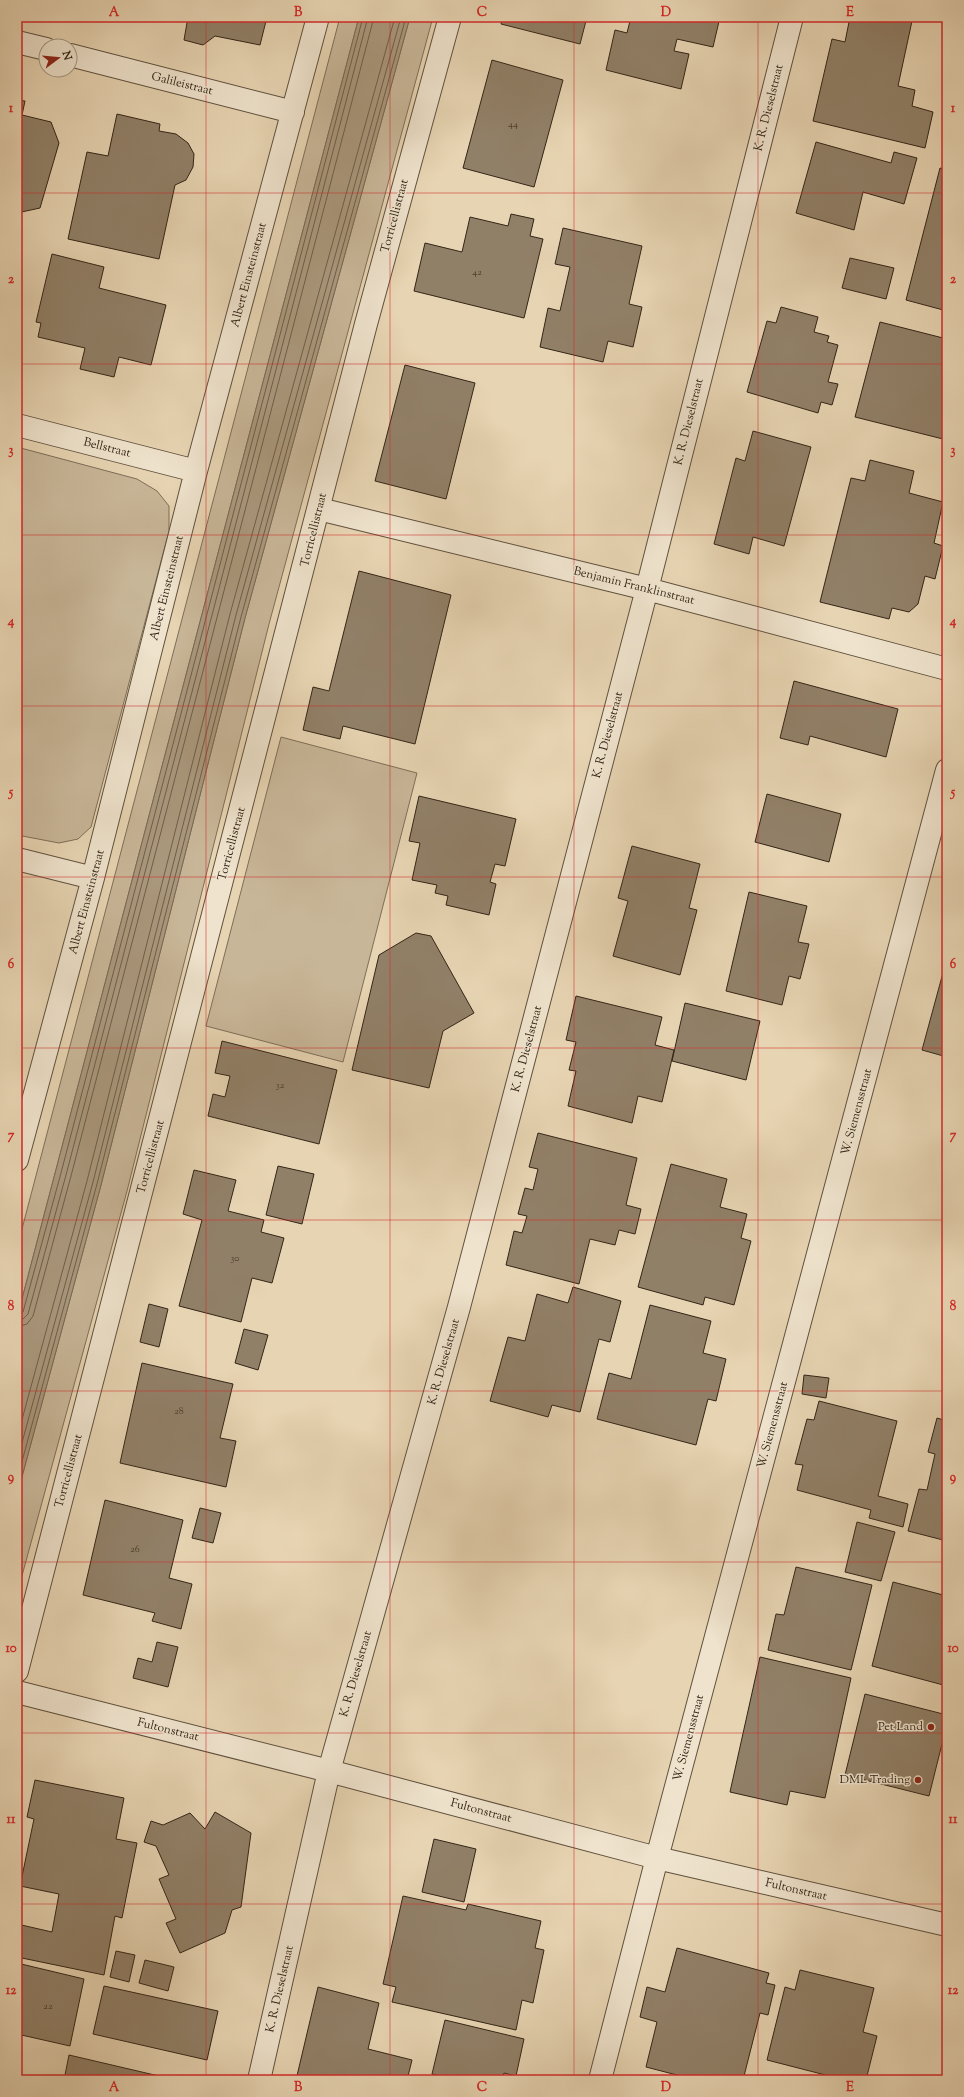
<svg xmlns="http://www.w3.org/2000/svg" width="964" height="2097" viewBox="0 0 964 2097" font-family="'Sorts Mill Goudy',serif">
  <style>
    .green { fill: #c8b698; stroke: #7e6e58 }
    .water { fill: #aa987d; stroke: #7a6a54 }
    .lines { fill: none; stroke-linecap: round; stroke-linejoin: round }
    .shore { stroke: #6e5e4a; stroke-width: 1 }
    .building { fill: #918068; stroke: #332517 }
    .street-casing { stroke: #60513e; stroke-width: 24 }
    .street { stroke: #efe3cd; stroke-width: 22 }
    .grid { fill: none; stroke: #d62828; stroke-width: 1; stroke-opacity: 0.55 }
    .poi-dot { fill: #8f2418; stroke: #efe3cd; stroke-width: 1.5 }
    .labels { text-anchor: middle; dominant-baseline: central; stroke-width: 3; stroke-linejoin: round; paint-order: stroke }
    .number-label { font-size: 10px; fill: #4a3c2b }
    .street-label { font-size: 12px; fill: #332517; stroke: #efe3cd }
    .poi-label { font-size: 12px; fill: #332517; stroke: #efe3cd; text-anchor: end }
    .neatline { fill: none; stroke: #d62828; stroke-width: 1.5 }
    .grid-label { font-size: 13px; text-anchor: middle; font-weight: bold; fill: #d62828 }
  </style>
  <rect width="100%" height="100%" fill="#e7d4b2"/>
  <filter id="stains"><feTurbulence type="fractalNoise" baseFrequency=".005" numOctaves="4"/><feColorMatrix values="0 0 0 0 .2 0 0 0 0 .09 0 0 0 0 .02 0 0 0 .5 -.17"/></filter>
  <radialGradient id="worn" r=".72"><stop offset=".6" stop-color="#630" stop-opacity="0"/><stop offset="1" stop-color="#630" stop-opacity=".3"/></radialGradient>
  <path class="green" d="M340,17h19l-342,1301v-70z
    M410,17h23l-164,607 -142,567 -110,403v-99l84,-310 144,-567z
    M17,447l120,32 20,12 12,15v25l-78,296 -13,12 -19,4 -42,-8z
    M281,737l136,36 -74,289 -137,-36z"/>
  <path class="water" d="M359,17h51l-165,601 -144,567 -84,310v-177z"/>
  <g class="lines">
    <path class="shore" d="M17,1315l6,-3 38,-139 302,-1156
      M17,1321l6,-2 5,-5 38,-139 302,-1158
      M17,1327l10,-3 6,-8 38,-140 303,-1159
      M17,1438l70,-257 143,-567 165,-597
      M17,1461l76,-279 143,-567 165,-598
      M17,1480l80,-296 144,-567 165,-600"/>
  </g>
  <path class="building" d="M188,17l57,1 22,-1 -7,28 -45,-9 -12,9 -19,-5z
    M503,17h84l-7,27 -79,-20z
    M631,17h89l-7,30 -36,-8 -3,12 15,3 -8,35 -75,-19 9,-40 12,3z
    M850,17h43l19,4 -14,65 17,4 -3,16 21,6 -8,36 -112,-27 19,-82 13,3z
    M492,60l71,20 -29,107 -71,-19z
    M17,100l8,1 -3,14 29,7 8,21 -19,65 -23,5z
    M117,114l43,10 -1,7 17,3 12,9 6,11 -1,13 -7,13 -11,5 -16,74 -91,-20 19,-87 21,4z
    M816,142l75,21 3,-11 23,6 -13,46 -41,-12 -9,38 -58,-17z
    M940,168l7,2v141l-41,-11z
    M511,214l23,5 -4,17 13,3 -19,79 -110,-27 11,-48 37,9 8,-35 38,9z
    M563,228l79,18 -13,58 13,3 -9,40 -25,-6 -5,21 -63,-15 8,-39 12,3 10,-44 -15,-3z
    M52,254l52,13 -5,21 67,17 -15,60 -32,-8 -5,20 -34,-8 5,-21 -47,-11 3,-14 -5,-1z
    M850,258l44,10 -8,31 -44,-11z
    M781,307l37,10 -4,15 15,4 -2,6 11,3 -10,37 10,2 -6,21 -11,-3 -3,11 -71,-21 20,-71 9,2z
    M880,322l67,17v101l-92,-23z
    M405,365l70,18 -29,116 -71,-18z
    M753,431l58,16 -27,99 -31,-9 -4,17 -35,-10 22,-86 9,3z
    M870,460l44,11 -5,22 34,9 -9,41 9,3 -8,33 -10,-3 -7,28 -9,8 -17,-4 -3,11 -69,-17 31,-124 14,3z
    M359,571l92,24 -36,149 -72,-18 -3,13 -37,-9 10,-43 16,4z
    M794,681l104,28 -12,48 -76,-21 -2,9 -28,-7z
    M767,794l74,20 -12,48 -74,-20z
    M419,796l97,23 -11,47 -10,-2 -5,18 6,2 -7,31 -43,-10 2,-9 -13,-3 2,-8 -25,-5 8,-37 -11,-2z
    M632,846l68,18 -11,44 8,2 -17,65 -67,-19 15,-55 -10,-3z
    M749,892l58,14 -9,36 11,2 -9,35 -11,-3 -7,29 -56,-14z
    M416,933l15,3 43,77 -31,18 -14,57 -77,-18 27,-115z
    M947,958v99l-25,-7z
    M576,996l86,21 -7,28 19,5 -12,52 -24,-6 -6,27 -64,-17 8,-35 -7,-1 7,-28 -10,-2z
    M685,1003l75,18 -14,59 -74,-19z
    M222,1041l115,29 -18,74 -111,-28 5,-22 12,3 5,-21 -15,-3z
    M538,1133l99,25 -11,47 15,4 -6,25 -16,-4 -4,15 -25,-6 -11,45 -73,-19 8,-34 8,2 5,-17 -9,-2 7,-26 8,2 5,-21 -9,-2z
    M671,1164l56,15 -7,28 27,7 -6,24 10,3 -17,64 -29,-8 -2,8 -65,-18z
    M278,1166l36,8 -12,50 -36,-9z
    M194,1170l42,10 -8,31 36,9 -3,12 23,6 -12,45 -20,-5 -11,44 -62,-16 23,-86 -19,-6z
    M573,1287l48,14 -11,41 -11,-3 -19,73 -28,-7 -4,12 -58,-16 18,-64 17,4 12,-47 31,9z
    M149,1304l19,5 -9,38 -19,-5z
    M650,1305l61,16 -8,32 23,6 -10,42 -8,-2 -12,46 -99,-26 12,-46 22,6z
    M244,1329l24,6 -10,35 -23,-7z
    M142,1363l91,21 -13,54 16,3 -10,46 -106,-24z
    M804,1375l25,3 -3,20 -24,-4z
    M819,1401l78,20 -19,75 30,8 -5,23 -34,-9 2,-8 -74,-20 6,-25 -8,-1 12,-45 7,1z
    M937,1418l10,3v120l-39,-10 11,-42 8,1 8,-36 -7,-2z
    M105,1500l78,20 -14,58 23,6 -11,45 -29,-8 3,-8 -72,-18z
    M200,1508l21,5 -8,30 -21,-5z
    M857,1522l38,10 -14,49 -36,-9z
    M796,1567l76,18 -21,85 -83,-20 8,-36 8,1z
    M893,1582l54,14 -5,28 5,2v60l-75,-20z
    M157,1642l21,5 -10,40 -35,-9 5,-20 14,4z
    M760,1657l91,21 -26,120 -35,-7 -3,14 -57,-13z
    M865,1694l82,21v9l-18,72 -84,-21z
    M35,1780l89,18 -8,41 21,4 -15,75 -7,-2 -11,59 -87,-18v-33l35,8 7,-38 -39,-8 14,-67 -7,-2z
    M215,1812l36,21 -10,74 -9,3 -7,23 -45,20 -14,-30 10,-4 -17,-40 10,-4 -13,-29 -12,-4 7,-21 12,4 27,-12 15,16z
    M434,1839l42,10 -12,53 -42,-10z
    M403,1896l63,14 2,-6 73,17 -6,27 9,2 -11,53 -11,-3 -6,30 -124,-28 4,-15 -13,-3z
    M677,1948l92,25 -3,10 9,2 -7,30 -8,-2 -17,67h-47l-50,-13 11,-45 -17,-5 7,-30 18,5z
    M116,1951l19,4 -6,27 -19,-5z
    M145,1960l29,7 -6,24 -29,-8z
    M17,1963l67,16 -14,67 -53,-12z
    M800,1970l74,18 -11,44 14,4 -11,44h-21l-78,-20 18,-73 10,3z
    M104,1986l114,25 -11,49 -114,-26z
    M318,1987l61,16 -11,46 44,11 -5,20h-111z
    M445,2020l79,19 -8,37 -12,-3 -2,7h-45l-25,-6z
    M69,2055l107,25h-112z
    M420,2077l12,3h-13z"/>
  <g class="lines">
    <g class="street-casing">
      <path id="street" d="M17,42l29,7
        M70,55l223,57
        M17,425l179,46
        M319,509l328,80 300,80
        M17,859l76,19
        M17,1160l76,-282 103,-407 122,-454
        M17,1671l349,-1347 84,-307
        M17,1692l312,79 328,87 290,67
        M259,2080l70,-309 130,-464 188,-718 145,-572
        M600,2080l57,-222 290,-1088"/>
    </g>
    <use href="#street" class="street"/>
  </g>
  <path class="grid" d="M206,17v2063M390,17v2063M574,17v2063M758,17v2063M17,193h930M17,364h930M17,535h930M17,706h930M17,877h930M17,1048h930M17,1220h930M17,1391h930M17,1562h930M17,1733h930M17,1904h930"/>
  <g class="poi-dot">
    <circle cx="931" cy="1727" r="4"/>
    <circle cx="918" cy="1780" r="4"/>
  </g>
  <g class="labels">
    <g class="number-label">
      <text x="513" y="124">44</text>
      <text x="477" y="272">42</text>
      <text x="280" y="1085">32</text>
      <text x="235" y="1258">30</text>
      <text x="179" y="1411">28</text>
      <text x="135" y="1549">26</text>
      <text x="48" y="2006">22</text>
    </g>
    <g class="street-label">
      <text transform="translate(182 84) rotate(14)">Galileistraat</text>
      <text transform="translate(769 108) rotate(-76)">K. R. Dieselstraat</text>
      <text transform="translate(395 216) rotate(-75)">Torricellistraat</text>
      <text transform="translate(249 275) rotate(-75)">Albert Einsteinstraat</text>
      <text transform="translate(689 422) rotate(-76)">K. R. Dieselstraat</text>
      <text transform="translate(107 448) rotate(14)">Bellstraat</text>
      <text transform="translate(314 530) rotate(-76)">Torricellistraat</text>
      <text transform="translate(634 586) rotate(14)">Benjamin Franklinstraat</text>
      <text transform="translate(167 588) rotate(-76)">Albert Einsteinstraat</text>
      <text transform="translate(608 735) rotate(-75)">K. R. Dieselstraat</text>
      <text transform="translate(232 844) rotate(-75)">Torricellistraat</text>
      <text transform="translate(87 902) rotate(-75)">Albert Einsteinstraat</text>
      <text transform="translate(527 1049) rotate(-75)">K. R. Dieselstraat</text>
      <text transform="translate(857 1112) rotate(-75)">W. Siemensstraat</text>
      <text transform="translate(151 1157) rotate(-75)">Torricellistraat</text>
      <text transform="translate(444 1362) rotate(-74)">K. R. Dieselstraat</text>
      <text transform="translate(773 1425) rotate(-75)">W. Siemensstraat</text>
      <text transform="translate(69 1471) rotate(-75)">Torricellistraat</text>
      <text transform="translate(356 1674) rotate(-74)">K. R. Dieselstraat</text>
      <text transform="translate(168 1730) rotate(14)">Fultonstraat</text>
      <text transform="translate(689 1738) rotate(-75)">W. Siemensstraat</text>
      <text transform="translate(481 1811) rotate(15)">Fultonstraat</text>
      <text transform="translate(796 1890) rotate(13)">Fultonstraat</text>
      <text transform="translate(280 1989) rotate(-77)">K. R. Dieselstraat</text>
    </g>
    <g class="poi-label">
      <text x="923" y="1727">Pet Land</text>
      <text x="910" y="1780">DML Trading</text>
    </g>
  </g>
  <rect width="964" height="2097" fill="none" stroke="#e7d4b2" stroke-width="44"/>
  <g transform="translate(58 58) rotate(74)"><circle r="19" fill="#efe3cd" stroke="#a49784"/>
  <path d="M0-3L7 15L0 10L-7 15Z" fill="#8f2418"/>
  <text y="-6" font-size="11" font-weight="bold" text-anchor="middle" fill="#332517">N</text>
  </g>
  <rect x="22" y="22" width="920" height="2053" class="neatline"/>
  <g class="grid-label">
    <text x="114" y="16">A</text>
    <text x="298" y="16">B</text>
    <text x="482" y="16">C</text>
    <text x="666" y="16">D</text>
    <text x="850" y="16">E</text>
    <text x="11" y="112">1</text>
    <text x="953" y="112">1</text>
    <text x="11" y="283">2</text>
    <text x="953" y="283">2</text>
    <text x="11" y="454">3</text>
    <text x="953" y="454">3</text>
    <text x="11" y="625">4</text>
    <text x="953" y="625">4</text>
    <text x="11" y="796">5</text>
    <text x="953" y="796">5</text>
    <text x="11" y="968">6</text>
    <text x="953" y="968">6</text>
    <text x="11" y="1139">7</text>
    <text x="953" y="1139">7</text>
    <text x="11" y="1310">8</text>
    <text x="953" y="1310">8</text>
    <text x="11" y="1481">9</text>
    <text x="953" y="1481">9</text>
    <text x="11" y="1652">10</text>
    <text x="953" y="1652">10</text>
    <text x="11" y="1823">11</text>
    <text x="953" y="1823">11</text>
    <text x="11" y="1994">12</text>
    <text x="953" y="1994">12</text>
    <text x="114" y="2091">A</text>
    <text x="298" y="2091">B</text>
    <text x="482" y="2091">C</text>
    <text x="666" y="2091">D</text>
    <text x="850" y="2091">E</text>
  </g>
  <rect width="100%" height="100%" filter="url(#stains)"/>
  <rect width="100%" height="100%" fill="url(#worn)"/>
</svg>
